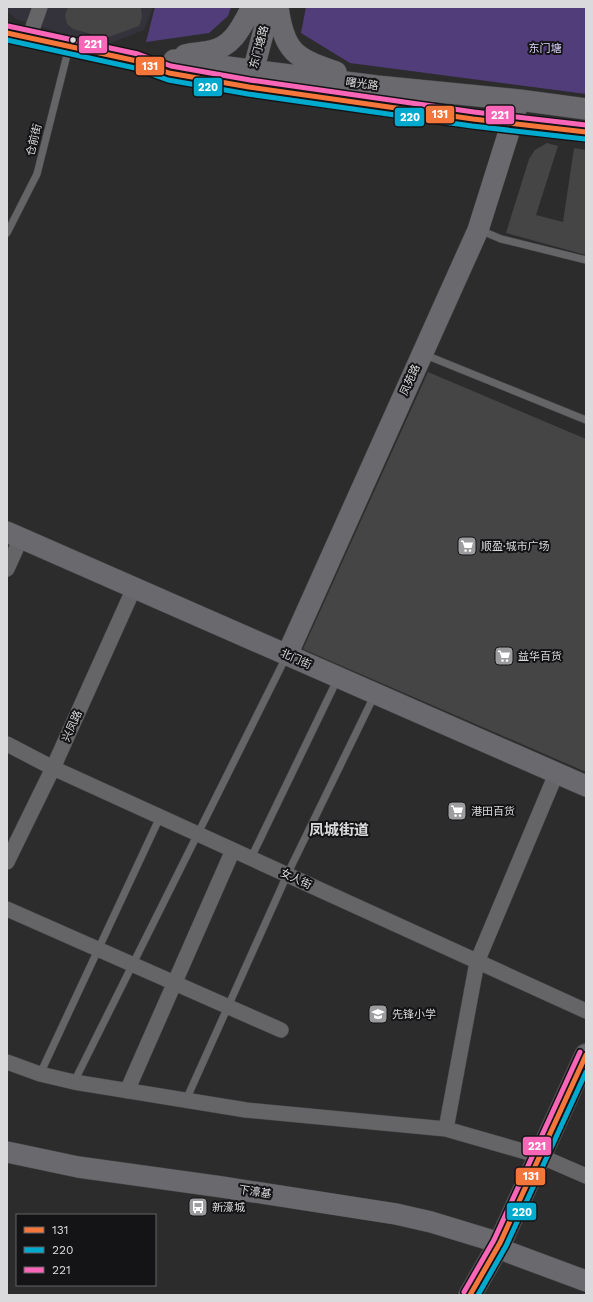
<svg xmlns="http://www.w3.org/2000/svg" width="593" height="1302" viewBox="0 0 593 1302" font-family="'Work Sans','Noto Sans SC',sans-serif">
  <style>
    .built { fill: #34323a }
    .green { fill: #513d7a }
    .building { fill: #454546 }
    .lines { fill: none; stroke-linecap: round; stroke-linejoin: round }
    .lane-casing { stroke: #484849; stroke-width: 8 }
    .street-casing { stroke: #484849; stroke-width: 16 }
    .secondary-casing { stroke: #484849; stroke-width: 22 }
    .primary-casing { stroke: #484849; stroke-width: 24 }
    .lane { stroke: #656466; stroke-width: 7 }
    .street { stroke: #656466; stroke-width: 15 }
    .secondary { stroke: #6a696e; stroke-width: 21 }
    .primary { stroke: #66636a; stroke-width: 22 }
    .bus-1-casing { stroke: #141315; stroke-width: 8 }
    .bus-2-casing { stroke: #141315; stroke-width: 8 }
    .bus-3-casing { stroke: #141315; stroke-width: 8 }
    .bus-1 { stroke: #f5763a; stroke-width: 5 }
    .bus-2 { stroke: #00a9ce; stroke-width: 5 }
    .bus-3 { stroke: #fa66b7; stroke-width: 5 }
    .bus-dot { fill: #dadadc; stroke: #141315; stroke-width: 1.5 }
    .labels { text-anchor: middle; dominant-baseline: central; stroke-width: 4; stroke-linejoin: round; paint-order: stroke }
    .street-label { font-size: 11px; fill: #dadadc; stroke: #141315 }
    .park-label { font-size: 11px; fill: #dad0fa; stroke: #141315 }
    .poi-label { font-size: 11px; fill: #dadadc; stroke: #141315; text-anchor: start }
    .district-label { font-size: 15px; font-weight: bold; fill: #dadadc; stroke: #141315 }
    .line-badge { stroke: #141315; stroke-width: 1.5 }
    .badge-label { font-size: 11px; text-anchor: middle; font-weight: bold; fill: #fff }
  </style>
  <rect width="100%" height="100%" fill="#2c2c2d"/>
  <path class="built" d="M7,7h146l-9,23 -41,16 -87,-27 -9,-8z"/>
  <path class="green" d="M155,7h76l-3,9 -19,17 -63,9z
    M306,7h280v87l-236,-31 -49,-30z"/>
  <path class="building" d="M68,7h73l1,10 -3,9 -33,12 -33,-9 -6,-5 -2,-9z
    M547,143l11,3 -22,69 27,7 11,-74 12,2v105l-80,-22 23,-74 6,-9z
    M428,372l158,67v333l-283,-123z"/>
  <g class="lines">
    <g class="lane-casing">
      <path id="lane" d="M480,230l21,9 85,21
        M7,233l30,-59 32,-127
        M423,354l163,66
        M251,858l86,-178
        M40,1074l120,-257
        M74,1082l212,-425
        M186,1100l101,-225 88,-181"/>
    </g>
    <g class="street-casing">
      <path id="street" d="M29,38l11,-31
        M7,569l14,-31
        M7,744l46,24 533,243
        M7,862l46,-94 81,-180
        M7,909l274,121
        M7,1062l33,12 34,8 172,28 200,19 94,27 46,20
        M127,1091l106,-241
        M446,1129l31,-167 79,-188"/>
    </g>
    <g class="secondary-casing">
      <path id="secondary" d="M278,7c6,45 17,51 58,65
        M7,33l130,28 32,12 80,14 224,32 113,13
        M185,55c8,-2 17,-2 25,-4 23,-4 32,-25 42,-44
        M174,60l203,26 142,14 67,9
        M250,83l20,-76
        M7,532l579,254
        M287,655l191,-425 41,-130
        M7,1152l71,15 144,20 174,27 35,8 69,21
        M508,1252l78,29"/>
    </g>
    <g class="primary-casing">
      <path id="primary" d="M470,1295l30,-52 86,-188"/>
    </g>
    <use href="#lane" class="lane"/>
    <use href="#street" class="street"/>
    <use href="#secondary" class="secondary"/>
    <use href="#primary" class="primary"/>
    <g class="bus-1-casing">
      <path id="bus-1" d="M7,33l130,28 32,12 80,14 224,32 113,13
        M470,1295l30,-52 86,-188"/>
    </g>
    <g class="bus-2-casing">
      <path id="bus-2" d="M7,40l128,28 33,12 80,14 224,32 113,13
        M478,1295l28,-49 80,-174"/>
    </g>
    <g class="bus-3-casing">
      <path id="bus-3" d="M8,26l130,28 33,12 79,14 224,32 112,13
        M464,1292l30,-52 86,-188"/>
    </g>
    <use href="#bus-1" class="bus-1"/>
    <use href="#bus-2" class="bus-2"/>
    <use href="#bus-3" class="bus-3"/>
  </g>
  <defs>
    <g id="supermarket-square" transform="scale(1)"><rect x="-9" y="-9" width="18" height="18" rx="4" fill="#9d9d9f" stroke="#141315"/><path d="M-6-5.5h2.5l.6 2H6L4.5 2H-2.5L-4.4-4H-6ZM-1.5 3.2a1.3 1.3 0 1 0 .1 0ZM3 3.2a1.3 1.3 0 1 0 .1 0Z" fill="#fff"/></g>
    <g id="school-square" transform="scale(1)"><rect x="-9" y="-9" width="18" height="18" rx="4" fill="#9d9d9f" stroke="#141315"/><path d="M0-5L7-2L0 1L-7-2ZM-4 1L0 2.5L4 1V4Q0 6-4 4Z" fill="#fff"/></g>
    <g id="bus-square" transform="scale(1)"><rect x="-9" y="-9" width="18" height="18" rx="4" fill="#9d9d9f" stroke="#141315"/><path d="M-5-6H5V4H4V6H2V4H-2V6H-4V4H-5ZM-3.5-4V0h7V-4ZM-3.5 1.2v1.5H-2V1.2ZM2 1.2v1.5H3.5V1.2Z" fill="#fff"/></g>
  </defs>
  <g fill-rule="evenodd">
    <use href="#supermarket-square" x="467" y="546"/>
    <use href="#supermarket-square" x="504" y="656"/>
    <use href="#supermarket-square" x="457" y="811"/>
    <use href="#school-square" x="378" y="1014"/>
    <use href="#bus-square" x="198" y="1207"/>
  </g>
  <circle class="bus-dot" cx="73" cy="40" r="3.5"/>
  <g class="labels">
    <g class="street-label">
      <text transform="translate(259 47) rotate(-75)">东门塘路</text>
      <text transform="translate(362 84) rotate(7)">曙光路</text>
      <text transform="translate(34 140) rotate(-76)">仓前街</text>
      <text transform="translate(410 380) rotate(-66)">凤苑路</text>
      <text transform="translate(296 659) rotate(24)">北门街</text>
      <text transform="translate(72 726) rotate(-66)">兴凤路</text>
      <text transform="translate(296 879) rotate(25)">女人街</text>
      <text transform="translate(255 1192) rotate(9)">下濠基</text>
    </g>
    <g class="park-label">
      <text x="545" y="48">东门塘</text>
    </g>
    <g class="poi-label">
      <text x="481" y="546">顺盈·城市广场</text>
      <text x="518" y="656">益华百货</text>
      <text x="471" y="811">港田百货</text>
      <text x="392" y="1014">先锋小学</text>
      <text x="212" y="1207">新濠城</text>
    </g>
    <g class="district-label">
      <text x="339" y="830">凤城街道</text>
    </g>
  </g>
  <g class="line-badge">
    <rect x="78" y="35" width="30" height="19" rx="4" fill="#fa66b7"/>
    <rect x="135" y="56" width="30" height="20" rx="4" fill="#f5763a"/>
    <rect x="193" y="77" width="30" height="20" rx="4" fill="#00a9ce"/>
    <rect x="425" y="105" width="30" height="19" rx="4" fill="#f5763a"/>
    <rect x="485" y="105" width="30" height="20" rx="4" fill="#fa66b7"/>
    <rect x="394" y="107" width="31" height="20" rx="4" fill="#00a9ce"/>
    <rect x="522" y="1136" width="30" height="20" rx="4" fill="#fa66b7"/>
    <rect x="515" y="1167" width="31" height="19" rx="4" fill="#f5763a"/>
    <rect x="506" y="1202" width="31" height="19" rx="4" fill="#00a9ce"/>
  </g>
  <g class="badge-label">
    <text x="93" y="48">221</text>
    <text x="150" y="70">131</text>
    <text x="208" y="91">220</text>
    <text x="440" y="118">131</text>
    <text x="500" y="119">221</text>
    <text x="410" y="121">220</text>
    <text x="537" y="1150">221</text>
    <text x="531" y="1180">131</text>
    <text x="522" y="1216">220</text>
  </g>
  <rect width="593" height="1302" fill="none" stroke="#dadadc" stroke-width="16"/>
  <rect x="16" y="1214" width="140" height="72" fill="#141315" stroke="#636365"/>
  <rect x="24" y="1227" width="20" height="6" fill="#f5763a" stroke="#636365"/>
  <text x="52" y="1234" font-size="12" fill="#dadadc">131</text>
  <rect x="24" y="1247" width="20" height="6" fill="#00a9ce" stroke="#636365"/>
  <text x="52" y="1254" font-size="12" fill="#dadadc">220</text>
  <rect x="24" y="1267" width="20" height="6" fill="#fa66b7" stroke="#636365"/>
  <text x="52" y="1274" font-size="12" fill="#dadadc">221</text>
</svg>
